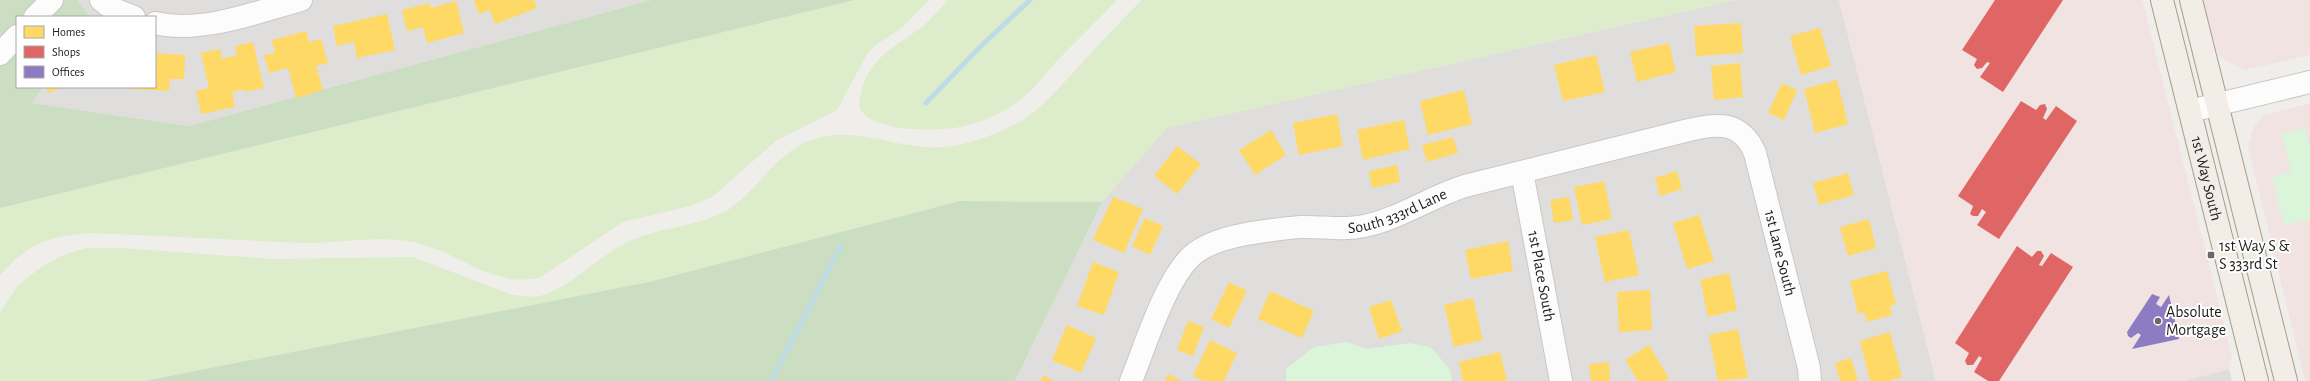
<svg xmlns="http://www.w3.org/2000/svg" width="2310" height="381" viewBox="0 0 2310 381" font-family="'Alegreya Sans',sans-serif">
  <style>
    .residential { fill: #dfdedc }
    .commercial { fill: #f1e3e1 }
    .grass { fill: #ddeccb }
    .forest { fill: #cbdec1 }
    .park { fill: #daf5da }
    .homes { fill: #ffd966 }
    .shops { fill: #e06666 }
    .offices { fill: #8e7cc3 }
    .lines { fill: none; stroke-linecap: round; stroke-linejoin: round }
    .stream { stroke: #bfdbe3; stroke-width: 5 }
    .minor-casing { stroke: #c9c8c7; stroke-width: 24 }
    .major-casing { stroke: #a79c86; stroke-width: 24 }
    .minor { stroke: #fdfcfc; stroke-width: 22 }
    .major { stroke: #f3ede7; stroke-width: 22 }
    .poi-dot { fill: #6a6968; stroke: #fff; stroke-width: 1.5 }
    .labels { text-anchor: middle; dominant-baseline: central; stroke-width: 4; stroke-linejoin: round; paint-order: stroke }
    .street-label { font-size: 16px; fill: #222; stroke: #fff }
    .poi-label { font-size: 16px; fill: #222; stroke: #fff; text-anchor: start }
  </style>
  <rect width="100%" height="100%" fill="#f0eeeb"/>
  <path class="residential" d="M77,0h574l-462,126 -157,-23 11,-16h112v-70h-64z
    M1735,0h104l97,381h-921l87,-179 64,-74z
    M2229,369l3,12h-48z"/>
  <path class="commercial" d="M1839,0h303l90,356 -3,13 -45,12h-248z
    M2203,0h107v55l-65,15 -18,-9 -9,-6z
    M2310,103v278h-5l-57,-235 6,-20 10,-11z"/>
  <path class="grass" d="M855,0h74l-26,27 -26,17 -10,10 -30,56 -61,31 -64,56 -22,9 -67,16 -82,55c-49,13 -83,-27 -129,-35 -32,-6 -65,0 -97,1 -25,0 -50,-2 -76,-3 -50,-3 -101,-5 -151,-7 -39,3 -63,12 -88,43v-68z
    M948,0h169c-21,22 -43,43 -64,65 -13,15 -25,32 -43,42 -12,8 -27,14 -41,18 -24,7 -88,8 -106,-12 -5,-6 -4,-13 -2,-20 9,-38 35,-46 62,-67 9,-8 17,-17 25,-26z
    M1142,0h593l-568,128 -65,74 -142,-1 -311,81 -505,99h-144v-68l18,-28 26,-20 19,-10 23,-7h36l150,11 141,-2 97,37c11,2 22,4 33,1 31,-11 53,-36 81,-51 31,-17 71,-16 102,-33 30,-18 49,-58 85,-71 38,-14 75,4 113,7 32,3 63,-9 92,-23 21,-11 38,-31 55,-49 23,-25 46,-51 71,-75z"/>
  <path class="forest" d="M0,0h77l14,17h-74v70h26l-11,16 157,23 462,-126h204l-855,208z
    M960,201l142,1 -87,179h-871l505,-99z"/>
  <path class="park" d="M2305,128l5,18v73l-26,6 -12,-48 19,-5 -9,-38z
    M1347,342l20,7 43,-6 22,5 18,22 2,11h-166v-12l28,-22z"/>
  <path class="homes" d="M474,0h60l3,8 -42,16 -5,-14 -11,4z
    M456,1l8,32 -37,10 -4,-16 -16,4 -5,-21 28,-7 1,5z
    M387,14l8,36 -38,8 -3,-16 -17,4 -4,-20z
    M1741,23l2,30 -47,3 -2,-30z
    M1820,28l11,38 -30,9 -11,-39z
    M306,31l3,11 12,-3 7,24 -12,3 7,24 -27,8 -8,-30 -19,5 -5,-18 11,-2 -3,-13z
    M253,42l11,46 -19,4v-3l-13,3 3,15 -34,7 -5,-23 13,-3 -8,-35 19,-4 2,10 15,-4 -2,-9z
    M1669,43l7,29 -39,10 -7,-30z
    M157,53l28,2 -1,24h-14l-1,12 -40,-2v-2h26z
    M1596,55l9,37 -42,9 -9,-36z
    M1740,63l3,34 -29,3 -3,-34z
    M1837,80l11,44 -33,9 -11,-44z
    M1782,83l15,7 -13,30 -16,-7z
    M46,87h18l-16,6z
    M1464,90l8,34 -44,11 -8,-34z
    M1337,114l6,32 -44,9 -6,-32z
    M1404,120l6,29 -47,11 -6,-30z
    M1271,130l15,25 -31,20 -16,-25z
    M1453,137l5,16 -31,9 -5,-17z
    M1177,146l24,18 -24,30 -23,-18z
    M1397,165l3,17 -28,6 -3,-17z
    M1677,171l5,18 -22,7 -5,-18z
    M1848,173l6,22 -35,10 -6,-22z
    M1604,181l8,38 -30,6 -8,-38z
    M1113,197l30,12 -19,44 -31,-13z
    M1569,197l4,23 -19,3 -4,-23z
    M1699,215l15,46 -27,8 -14,-46z
    M1145,218l18,8 -13,29 -18,-9z
    M1869,219l7,29 -28,8 -8,-29z
    M1629,230l10,45 -34,7 -10,-45z
    M1508,241l5,30 -42,8 -6,-29z
    M1093,262l26,10 -15,43 -27,-9z
    M1887,271l9,33 -6,2 2,9 -25,7 -3,-10 -6,2 -8,-33z
    M1729,273l8,37 -29,7 -8,-37z
    M1229,282l18,9 -18,37 -18,-9z
    M1650,290l2,40 -33,2 -2,-40z
    M1270,291l44,20 -12,27 -44,-19z
    M1473,298l10,42 -29,7 -10,-42z
    M1391,300l11,31 -23,8 -10,-32z
    M1188,321l16,6 -11,29 -16,-6z
    M1067,325l29,13 -15,35 -29,-13z
    M1738,329l10,49 -30,3 -9,-46z
    M1890,332l12,45 -13,4h-19l-10,-40z
    M1210,340l27,13 -13,28h-20l-11,-5z
    M1649,345l20,33 -4,3h-27l-13,-21z
    M1500,352l7,29h-44l-4,-19z
    M1851,358l7,23h-18l-5,-18z
    M1609,362l1,19h-19l-2,-17z
    M1168,374l14,7h-17z
    M1044,375l10,6h-14z"/>
  <path class="shops" d="M1995,0h68l-60,92 -23,-15 10,-14 -3,-1 -5,6 -5,1 -3,-4 3,-6 -15,-9z
    M2021,101l15,9 4,-5 5,-1 2,5 -4,9 3,2 10,-14 21,15 -78,118 -22,-14 9,-13 -4,-3 -4,7h-5l-3,-2 3,-8 -15,-10z
    M2017,246l15,11 5,-6h4l3,5 -5,9 3,1 9,-13 22,14 -74,114h-11l-14,-9 8,-14 -3,-2 -6,9h-6l-2,-4 4,-8 -14,-10z"/>
  <path class="offices" d="M2152,294l8,3 -4,7 5,3 8,-12 10,44 -47,10 9,-14 -3,-2 -7,5 -3,-2 -1,-4z"/>
  <g class="lines">
    <path class="stream" d="M926,103l55,-57 49,-46
      M771,381l70,-135"/>
    <g class="minor-casing">
      <g id="minor">
        <path d="M101,0l10,8 23,9"/>
        <path d="M35,17l17,-17"/>
        <path d="M155,23c47,11 101,-11 146,-23"/>
        <path d="M0,54l17,-18"/>
        <path d="M2190,111l120,-29"/>
        <path id="s1" d="M1522,172l39,209"/>
        <path id="s2" d="M1131,381c14,-34 37,-111 67,-130 25,-17 72,-21 102,-24 21,-1 43,4 64,-1 35,-7 66,-29 101,-40l224,-56c29,-7 52,-9 66,23l54,215 1,13"/>
      </g>
    </g>
    <g class="major-casing">
      <g id="major">
        <path id="s3" d="M2162,0l95,381"/>
        <path d="M2191,0l95,381"/>
      </g>
    </g>
    <use href="#minor" class="minor"/>
    <use href="#major" class="major"/>
  </g>
  <g class="poi-dot">
    <rect x="2207" y="251" width="8" height="8" rx="2"/>
    <circle cx="2158" cy="321" r="4"/>
  </g>
  <g class="labels">
    <g class="street-label">
      <text stroke="none"><textPath href="#s3" startOffset="184">1st Way South</textPath></text>
      <text stroke="none"><textPath href="#s2" startOffset="354">South 333rd Lane</textPath></text>
      <text stroke="none"><textPath href="#s2" startOffset="839">1st Lane South</textPath></text>
      <text stroke="none"><textPath href="#s1" startOffset="106">1st Place South</textPath></text>
    </g>
    <g class="poi-label">
      <text x="2219" y="246">1st Way S &amp;<tspan x="2219" dy="18">S 333rd St</tspan></text>
      <text x="2166" y="312">Absolute<tspan x="2166" dy="18">Mortgage</tspan></text>
    </g>
  </g>
  <rect x="16" y="16" width="140" height="72" fill="#ffffff" stroke="#a7a7a7"/>
  <rect x="24" y="26" width="20" height="12" fill="#ffd966" stroke="#a7a7a7"/>
  <text x="52" y="36" font-size="12" fill="#222222">Homes</text>
  <rect x="24" y="46" width="20" height="12" fill="#e06666" stroke="#a7a7a7"/>
  <text x="52" y="56" font-size="12" fill="#222222">Shops</text>
  <rect x="24" y="66" width="20" height="12" fill="#8e7cc3" stroke="#a7a7a7"/>
  <text x="52" y="76" font-size="12" fill="#222222">Offices</text>
</svg>
